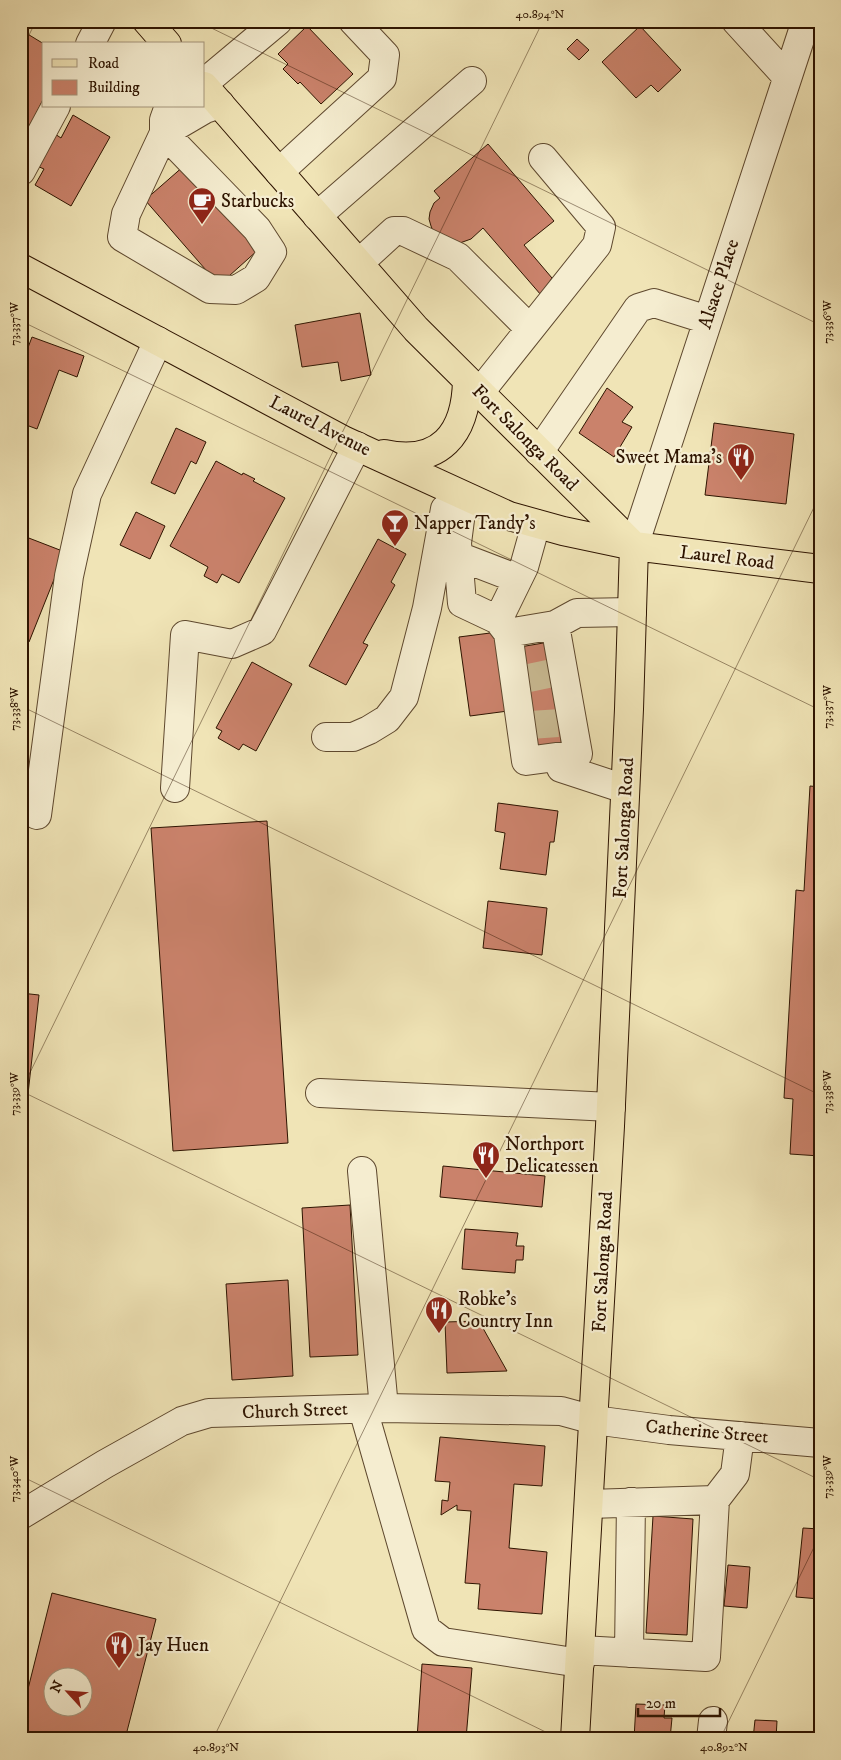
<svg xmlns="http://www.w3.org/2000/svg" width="841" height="1760" viewBox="0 0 841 1760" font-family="'IM FELL DW Pica',serif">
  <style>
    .building { fill: #ca826b; stroke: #2e1400; fill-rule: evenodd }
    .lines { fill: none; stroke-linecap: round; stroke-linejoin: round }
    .minor-tunnel { stroke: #c9ba92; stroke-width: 28; stroke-dasharray: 28 14; stroke-linecap: butt }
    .minor-casing { stroke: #5e482e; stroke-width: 30 }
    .major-casing { stroke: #2e1400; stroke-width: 30 }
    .minor { stroke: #f5edd0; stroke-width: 28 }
    .major { stroke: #f0e4b6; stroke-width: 28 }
    .ticks { fill: none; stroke: #2e1400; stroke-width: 1; stroke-opacity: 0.45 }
    .labels { text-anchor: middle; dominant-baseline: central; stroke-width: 4.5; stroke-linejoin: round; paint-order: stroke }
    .poi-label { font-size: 19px; fill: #2e1400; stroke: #f5edd0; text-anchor: start }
    .street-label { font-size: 19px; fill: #2e1400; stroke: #f5edd0 }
    .neatline { fill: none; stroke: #2e1400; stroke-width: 2 }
    .ticks-label { font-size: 12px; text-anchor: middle; fill: #2e1400 }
  </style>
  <rect width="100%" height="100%" fill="#f0e4b6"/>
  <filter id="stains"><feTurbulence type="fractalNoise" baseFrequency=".004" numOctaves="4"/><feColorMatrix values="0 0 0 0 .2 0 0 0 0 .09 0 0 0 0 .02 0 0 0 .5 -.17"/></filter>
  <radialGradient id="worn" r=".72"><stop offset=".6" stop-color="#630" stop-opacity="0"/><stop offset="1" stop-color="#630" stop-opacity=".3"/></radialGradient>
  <path class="building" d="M307,26l46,48 -32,30 -21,-22 -2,2 -15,-15 5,-5 -10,-10z
    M640,26l41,44 -23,22 -7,-7 -15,13 -34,-36z
    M21,30l23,14v54l-21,41 -2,-1z
    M577,39l12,11 -10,10 -12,-11z
    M73,115l37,22 -39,69 -36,-21 9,-16 -7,-3 18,-32 6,4z
    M488,144l66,77 -30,24 28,33 -11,17 -58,-67 -12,11 -14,5 -24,-13 -2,-5 -2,-7 1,-7 4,-9 6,-5 -6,-7z
    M185,165l73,85 -39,35 -74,-85z
    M360,313l11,62 -30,6 -3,-19 -36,5 -7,-42z
    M32,337l52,19 -7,21 -18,-7 -22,59 -16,-6v-57z
    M607,388l26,19 -11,15 10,5 -18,30 -35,-24z
    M714,423l80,11 -8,70 -81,-9z
    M176,428l30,14 -10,22 -5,-3 -16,33 -24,-11z
    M216,461l26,14 1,-2 12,6 -2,2 32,17 -46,85 -17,-9 -5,9 -13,-7 4,-9 -38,-21z
    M136,512l29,14 -15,33 -30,-14z
    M21,535l44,17 -36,90 -8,-3z
    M378,539l28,15 -15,28 4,3 -32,58 5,2 -22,40 -37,-19z
    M498,632l10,79 -38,5 -11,-79z
    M549,642l13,105 -29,4 -13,-104z
    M252,662l40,22 -36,67 -13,-7 -4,6 -21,-12 4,-7 -6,-3z
    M810,786l10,1v369l-30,-2 3,-55 -9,-1 12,-208 8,1z
    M498,803l60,8 -4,31h-4l-4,33 -46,-6 5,-36 -10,-2z
    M267,821l21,322 -115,8 -22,-323z
    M488,901l59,7 -5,47 -59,-7z
    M21,993l18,2 -11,99h-7z
    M443,1166l102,10 -3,31 -102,-10z
    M350,1205l8,150 -48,2 -8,-149z
    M465,1229l53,4 -2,13h8l-1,14h-7l-1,13 -53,-4z
    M288,1280l5,96 -61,4 -6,-96z
    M479,1321l28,50 -60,2 -2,-51z
    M440,1437l105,9 -3,40 -28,-2 -5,64 38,4 -5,62 -64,-5 2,-25 -15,-1 6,-72 -14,-1v-5l-16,10 1,-15 6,1 2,-19 -15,-1z
    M653,1516l40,3 -6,116 -41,-2z
    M803,1528l17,1v70l-24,-2z
    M728,1565l22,2 -3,41 -23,-2z
    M52,1593l104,26 -31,120h-104v-31l2,1zM52,1678h30v30h-30z
    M422,1664l50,4 -6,71h-49z
    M636,1704l29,1 -1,13h8l-2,21h-36z
    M755,1720l22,1 -1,18h-23z"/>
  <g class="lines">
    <path class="minor-tunnel" d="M524,679l29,-6
      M530,725l30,-2"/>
    <g class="minor-casing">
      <path id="minor" d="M736,21l51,56
        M90,44l12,-23
        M204,83l74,-62
        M164,133l93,96 15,23 -16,26 -20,12 -26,-1 -88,-52 4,-23 38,-81v-13l5,-14
        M164,133l41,-24 15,-5
        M21,171l35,-65
        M279,172l103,-94 3,-23 -32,-34
        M317,216l155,-135
        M359,263l35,-32h9l55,26 72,72
        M480,392l117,-147 4,-18 -58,-69
        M539,452l99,-144 16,-5 54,17
        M463,496l-6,47 5,60 36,17 10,13 18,128 52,-7 -23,-129
        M634,546l172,-525
        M458,556l60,23
        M498,620l26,-53 12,-43
        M508,633l47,-8 22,-12 55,-1
        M326,737h27l16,-7 18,-11 17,-22 23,-89 18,-99
        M557,757l4,11 64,21
        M175,788l10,-153 47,9 30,-13 95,-185
        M37,815l32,-239 18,-82 71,-153
        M320,1093l291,14
        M362,1171l22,237
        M363,1409l63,220 17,13 137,21
        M589,1504l126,-4
        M21,1515l84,-51 77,-43 27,-8 175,-5 177,3 33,9 75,10 151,13
        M581,1650l125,7 9,-157 20,-26 5,-38
        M629,1653l2,-151
        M711,1739l2,-18"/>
    </g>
    <g class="major-casing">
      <path id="major" d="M147,21l20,23
        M204,86l212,243 218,217 -5,163 -19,417 -35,613
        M21,268l324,173 164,75 54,15 71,15 186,23
        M384,454c56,12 82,-20 83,-74"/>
    </g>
    <use href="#minor" class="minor"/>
    <use href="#major" class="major"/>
  </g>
  <path class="ticks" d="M197,21l623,304M21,51l15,-30M21,321l799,389M21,706l799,389M21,1091l799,389M21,1091l522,-1070M21,1476l539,263M213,1739l607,-1244M720,1739l100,-204"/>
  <defs>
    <g id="cafe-pin" transform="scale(1.4375)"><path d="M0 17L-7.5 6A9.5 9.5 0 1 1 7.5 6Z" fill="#8f2418" stroke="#f5edd0"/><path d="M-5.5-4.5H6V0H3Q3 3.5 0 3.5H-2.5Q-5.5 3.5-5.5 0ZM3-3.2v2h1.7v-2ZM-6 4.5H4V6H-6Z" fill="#fff"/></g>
    <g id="restaurant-pin" transform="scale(1.4375)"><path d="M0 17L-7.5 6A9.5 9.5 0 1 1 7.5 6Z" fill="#8f2418" stroke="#f5edd0"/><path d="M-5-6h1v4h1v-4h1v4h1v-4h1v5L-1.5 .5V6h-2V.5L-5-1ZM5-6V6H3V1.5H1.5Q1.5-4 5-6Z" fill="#fff"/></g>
    <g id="bar-pin" transform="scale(1.4375)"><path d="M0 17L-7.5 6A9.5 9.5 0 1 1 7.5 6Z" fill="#8f2418" stroke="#f5edd0"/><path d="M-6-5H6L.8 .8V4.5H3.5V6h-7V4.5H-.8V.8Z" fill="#fff"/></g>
  </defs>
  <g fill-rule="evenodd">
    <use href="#cafe-pin" x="202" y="201"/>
    <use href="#restaurant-pin" x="741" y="457"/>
    <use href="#bar-pin" x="395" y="523"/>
    <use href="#restaurant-pin" x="486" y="1155"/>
    <use href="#restaurant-pin" x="439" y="1310"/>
    <use href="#restaurant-pin" x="119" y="1645"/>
  </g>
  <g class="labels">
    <g class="poi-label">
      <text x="221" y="201">Starbucks</text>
      <text x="722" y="457" text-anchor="end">Sweet Mama's</text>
      <text x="414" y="523">Napper Tandy's</text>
      <text x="505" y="1144">Northport<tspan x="505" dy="22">Delicatessen</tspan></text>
      <text x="458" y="1299">Robke's<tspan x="458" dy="22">Country Inn</tspan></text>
      <text x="138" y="1645">Jay Huen</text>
    </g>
    <g class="street-label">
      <text transform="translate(719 284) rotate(-72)">Alsace Place</text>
      <text transform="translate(320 426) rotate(27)">Laurel Avenue</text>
      <text transform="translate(525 438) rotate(45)">Fort Salonga Road</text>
      <text transform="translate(727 558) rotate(7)">Laurel Road</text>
      <text transform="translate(624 828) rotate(-87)">Fort Salonga Road</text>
      <text transform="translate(603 1262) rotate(-87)">Fort Salonga Road</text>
      <text transform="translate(295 1411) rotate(-2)">Church Street</text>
      <text transform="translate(707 1432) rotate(5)">Catherine Street</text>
    </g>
  </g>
  <rect width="841" height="1760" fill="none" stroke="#f0e4b6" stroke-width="55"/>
  <rect x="42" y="42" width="162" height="65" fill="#f5edd0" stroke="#a5967d"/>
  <rect x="52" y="59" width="25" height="8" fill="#f0e4b6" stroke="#a5967d"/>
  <text x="88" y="68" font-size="15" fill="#2e1400">Road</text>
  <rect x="52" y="80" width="25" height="15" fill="#ca826b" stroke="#a5967d"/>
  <text x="88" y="92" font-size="15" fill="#2e1400">Building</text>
  <g transform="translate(68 1692) rotate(296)"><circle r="24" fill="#f5edd0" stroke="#a5967d"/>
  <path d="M0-4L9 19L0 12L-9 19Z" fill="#8f2418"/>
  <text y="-8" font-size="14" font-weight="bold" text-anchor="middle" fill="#2e1400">N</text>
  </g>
  <path d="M638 1708v8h82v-8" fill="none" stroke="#2e1400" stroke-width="2.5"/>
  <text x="646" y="1708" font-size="15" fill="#2e1400" stroke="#f5edd0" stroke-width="4" paint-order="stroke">20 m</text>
  <rect x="28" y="28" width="786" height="1704" class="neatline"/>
  <g class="ticks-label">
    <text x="540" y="18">40.894°N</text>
    <text transform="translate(827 322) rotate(-90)" y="4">73.336°W</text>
    <text transform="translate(14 324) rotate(-90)" y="4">73.337°W</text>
    <text transform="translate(827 707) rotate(-90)" y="4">73.337°W</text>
    <text transform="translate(14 709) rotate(-90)" y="4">73.338°W</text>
    <text transform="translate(827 1092) rotate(-90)" y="4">73.338°W</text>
    <text transform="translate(14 1094) rotate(-90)" y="4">73.339°W</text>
    <text transform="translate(827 1477) rotate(-90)" y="4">73.339°W</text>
    <text transform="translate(14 1479) rotate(-90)" y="4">73.340°W</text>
    <text x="216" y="1751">40.893°N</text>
    <text x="724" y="1751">40.892°N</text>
  </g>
  <rect width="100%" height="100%" filter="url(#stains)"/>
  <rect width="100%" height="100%" fill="url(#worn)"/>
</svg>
